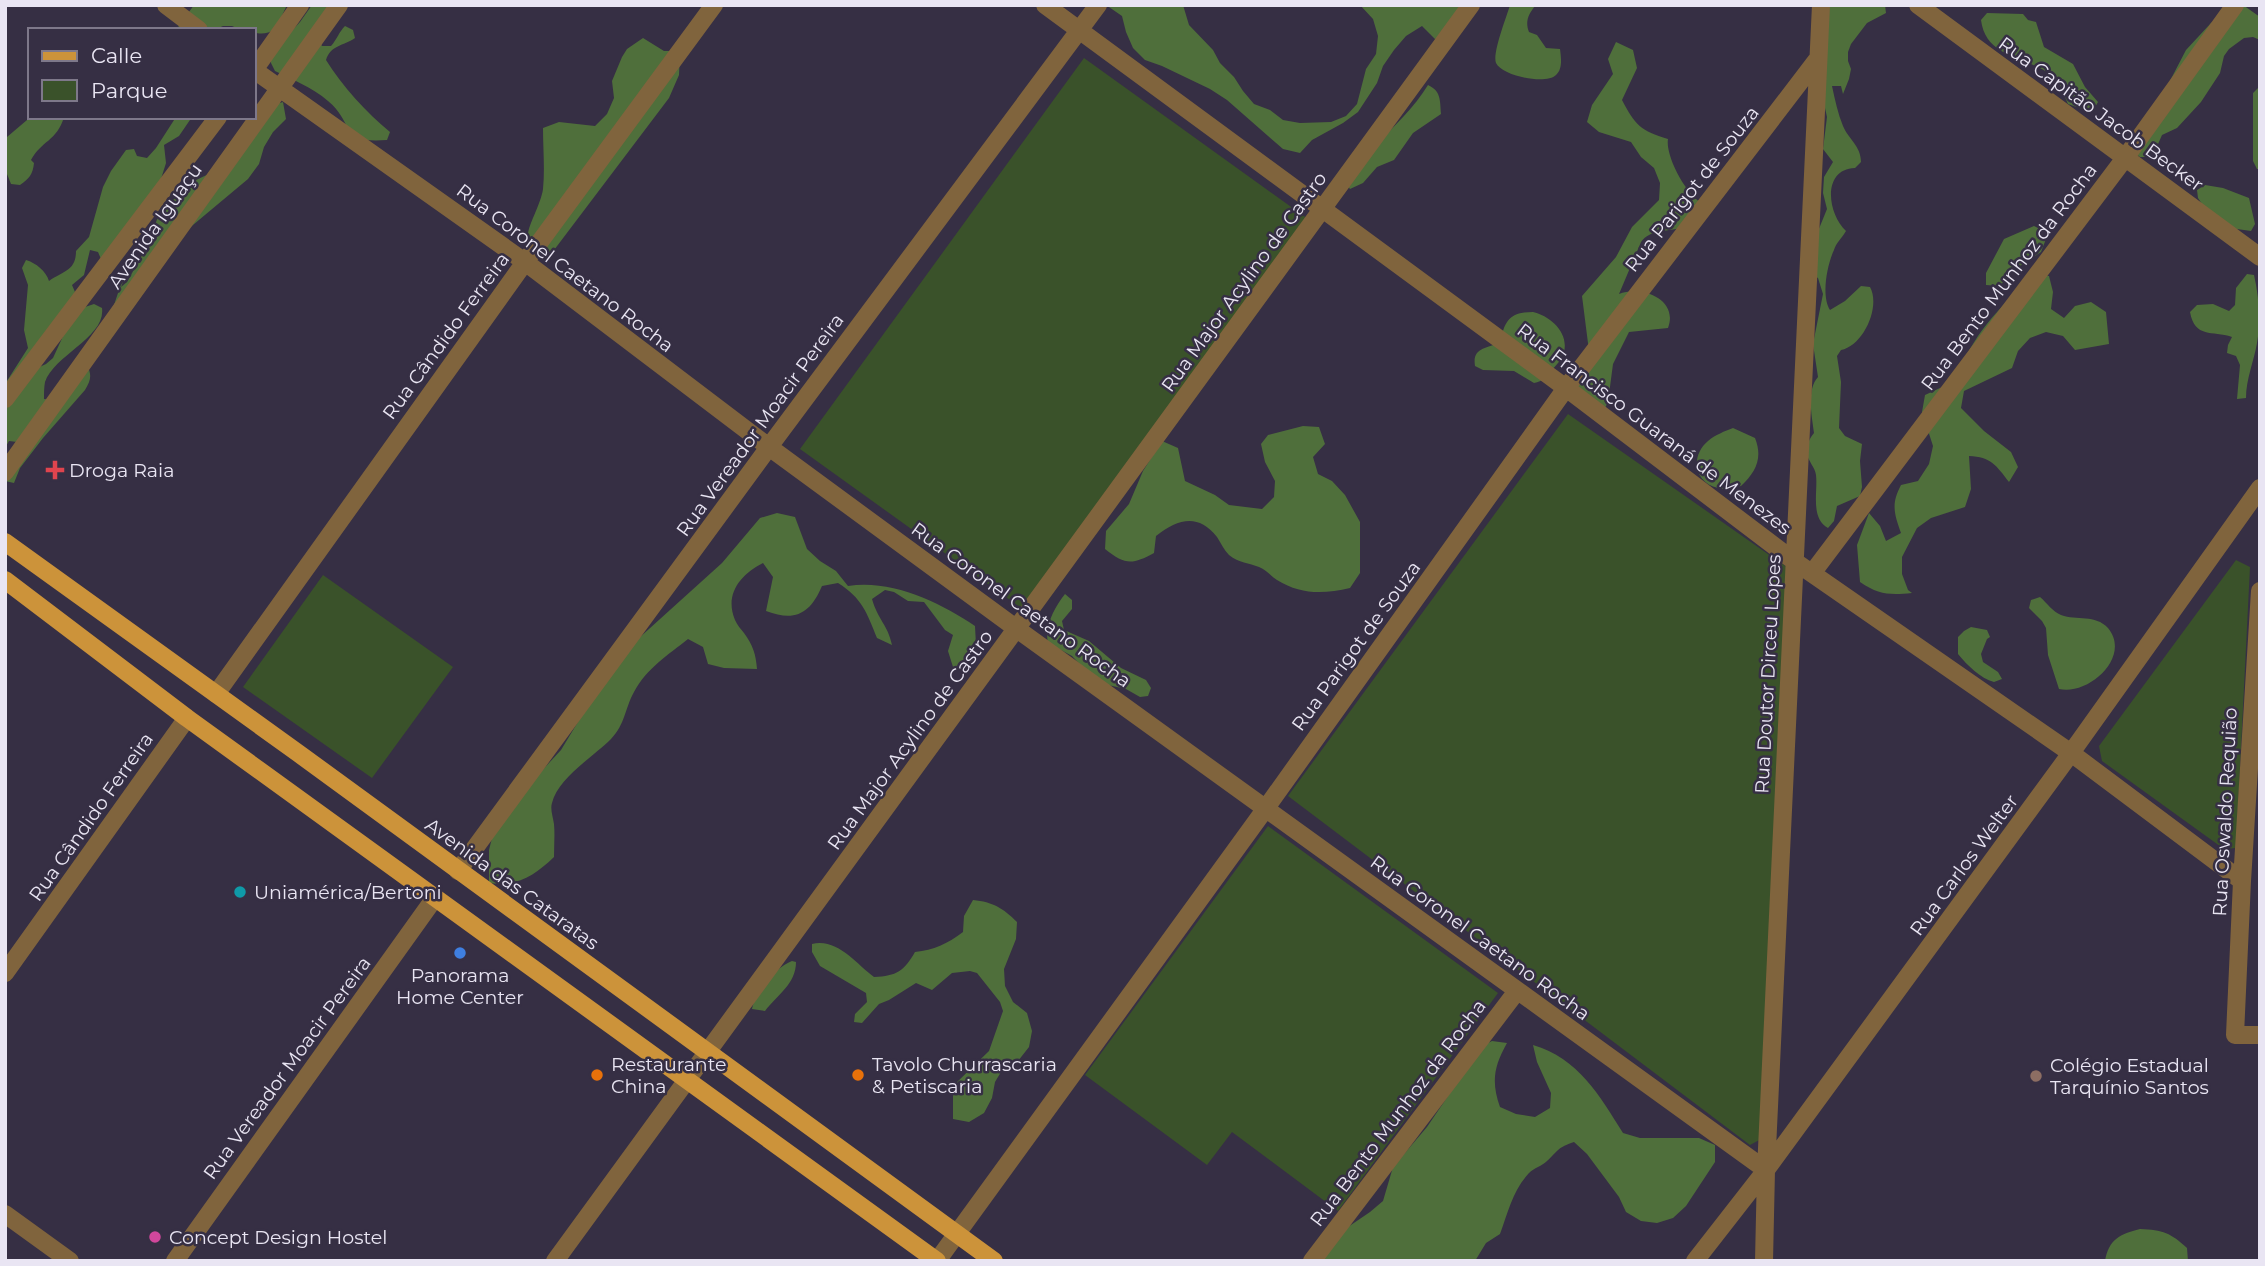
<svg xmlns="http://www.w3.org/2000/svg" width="2265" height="1266" viewBox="0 0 2265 1266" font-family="Montserrat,sans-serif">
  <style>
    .green { fill: #3a522a }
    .forest { fill: #4f6f3b }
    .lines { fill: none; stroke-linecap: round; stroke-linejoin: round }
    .minor { stroke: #80643d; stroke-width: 18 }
    .major { stroke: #cc933a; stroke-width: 18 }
    .health-dot { fill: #e0444e; stroke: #362f44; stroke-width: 2.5 }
    .culture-dot { fill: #0f9aa8; stroke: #362f44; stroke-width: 2.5 }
    .shop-dot { fill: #3f7fe0; stroke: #362f44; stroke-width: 2.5 }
    .food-dot { fill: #e8710a; stroke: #362f44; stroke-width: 2.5 }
    .education-dot { fill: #8d6e63; stroke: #362f44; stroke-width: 2.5 }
    .hotel-dot { fill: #d1479c; stroke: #362f44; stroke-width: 2.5 }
    .labels { text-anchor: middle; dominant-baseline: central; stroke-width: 5; stroke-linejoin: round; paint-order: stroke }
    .street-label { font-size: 19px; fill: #e9e5f3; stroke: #362f44 }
    .poi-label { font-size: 19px; fill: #e9e5f3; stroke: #362f44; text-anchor: start }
  </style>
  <rect width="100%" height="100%" fill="#362f44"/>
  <path class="green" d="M1084,58l224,161 -284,391 -224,-161z
    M1568,414l220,154 -23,569 -15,8 -462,-349z
    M2236,560l14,7 -14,281 -12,1 -122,-88 -3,-15z
    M323,575l130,92 -81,111 -129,-91z
    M1268,826l230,167 -160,218 -106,-79 -25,33 -122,-90z"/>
  <path class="forest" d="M194,5h93l-12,25c-7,3 -14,5 -21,2v-2h-13l-9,-4h-9l-9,4h-38z
    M312,5h17l-11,33 4,8h9c6,-7 8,-14 14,-20l8,4 2,8c-12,8 -24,7 -29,22 16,26 41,53 64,72l-3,8c-49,4 -32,-17 -59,-39 -16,-14 -35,-21 -53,-30l-4,-8v-10l29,-31z
    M1106,5h77l6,20 24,25 7,13 14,14 9,14 11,13 16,6 13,10 17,3 31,-1 15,-6 11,-12 9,-35 10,-15 2,-18 -5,-17 -13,-14h101l-15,31 -11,3 -13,-13 -16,10 -12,14 -11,16 -6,17 -19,29 -15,11 -31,17 -12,13 -17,-4 -56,-49 -17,-11 -48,-23 -17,-6 -12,-12 -7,-16 -4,-16z
    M1510,5h26c-8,9 -11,17 -7,27l8,3 9,13 14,1c1,8 3,20 -4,26 -10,10 -54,1 -60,-12 -4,-10 11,-47 14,-58z
    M1822,5h63l1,8 -19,10 -16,21 -3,8v9l3,8 -2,10 -6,15 -2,-8h-9c3,14 6,28 11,40 6,14 18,20 18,36l-6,6c-33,1 -28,45 -9,63 -4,7 -10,12 -12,19 -7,15 -13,46 -4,60l15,-9 16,-15 9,1c11,20 -7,59 -29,63l-4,6 4,26 -2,46 6,8 17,8 -2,17 2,26 -2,9 -23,10 -3,15 -6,7c-18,-10 -10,-36 -12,-53 -1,-8 -8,-14 -9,-21 -1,-8 2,-15 7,-21 -2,-16 -8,-43 4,-56l-5,-33 10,-50 -5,-16 -10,-6 6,-31 13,-32 -4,-16 1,-16 9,-15 -10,-13 4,-32 -4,-18z
    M2243,5l17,12v23l-7,-3 -9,1 -15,11 -5,7 -4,17 -19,29 -24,26 -15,7 -7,16 -6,6h-9l-7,-5 53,-102 25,-27z
    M1987,13l36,1 5,6 8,2 8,25 29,17 12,23 13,15 -4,7 -9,1 -17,-6c-4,-9 -6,-18 -12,-25 -23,-23 -70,-18 -75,-59z
    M643,38l21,13h16l-1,24 -10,23 -124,164c-9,-6 -16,-15 -17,-27 0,-10 13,-31 15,-46 2,-20 0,-41 0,-61l16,-6 36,4 12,-12 7,-16 -2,-17 10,-24 5,-8z
    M1616,42l17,8 4,18 -15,32c13,25 19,31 46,39 -3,17 19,57 34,64l-22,25c-15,4 -29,1 -39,14l-22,52c22,-9 60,5 49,34l-39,4 -16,32 -5,38 -4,8 -24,-14 -3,-13 13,-24 -8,-63 34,-39 16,-30 27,-27 1,-17 -6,-15 -13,-11 -10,-15 -32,-10 -12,-10 5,-17 21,-31 -5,-15z
    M1428,85c13,6 12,15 13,29l-28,19 -19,27 -17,7 -14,16 -13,6 -4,-5c10,-13 20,-28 31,-40 18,-19 37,-36 51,-59z
    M2260,86v83h-3l-4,-8v-68z
    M283,102l3,17 -13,13 -9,15 -5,17 -11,15 -61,51 -100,135c5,10 4,15 -2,25l-42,48 -23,30 -6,15 -9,-2v-22l12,-17 -8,-1 -4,7v-64l23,-36 -4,-18 4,-45 -6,-17 4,-8c10,3 20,11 23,21 14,-10 27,-10 27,-30l13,-14 14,-50 8,-16 15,-21 8,-1 3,7 10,2 9,-10 20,-31h16l-13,19 -15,9 2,18 -5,16 -60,80 -3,-7 -8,-2 -6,25 -12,10 3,7 -42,78 13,-6 7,-6 11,-24 21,-27 9,-3 8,4c4,29 -48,47 -57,74 -1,5 -1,11 -1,17l10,1 55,-80 11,-33 4,-8 -3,8 6,-5 18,-32 13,-33 26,-29 1,4 11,-12 17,-8 54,-65z
    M30,105v12h34c-7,24 -23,24 -33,43l3,3c-1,11 -5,16 -14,22l-9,-1 -6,-15v-25l2,-7 20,-17z
    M2205,185l18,3 26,10 6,26 -4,7 -28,-4 -19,-20 -6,-9 -1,-8z
    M2034,226l4,2 8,11 -5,13 -30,20 -11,14 -14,-1v-12l18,-34z
    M2034,274l15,2 4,16 -2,17 13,9 11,-12 16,-4 15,10 3,32 -34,6 -12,-14 -17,-4 -16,6 -12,13 -6,17 -48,23 -3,17 23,23 27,21 7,15 -9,15c-13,-17 -18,-25 -40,-26l2,33 -6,18 -34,11 -14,10 -15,29v17l6,16 4,3c-22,2 -33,2 -52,-11l-3,-37 12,-32 11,13 6,15 15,-8c-7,-20 -10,-29 0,-48l17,-4 11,-17 4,-18 -11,-34 3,-17 30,-14c19,-49 42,-70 79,-107z
    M2247,274l7,1c5,22 7,46 3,68 -3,18 -11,36 -11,55l-9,1 3,-34 -4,-9 -9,-3 1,-8 4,-8c-20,-7 -37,2 -42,-25l7,-7 16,-1 16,7 6,-6 1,-17z
    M1533,312c17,4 36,20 31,40 -2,8 -8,13 -13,19 -5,6 -8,10 -17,12l-20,-12 -31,-1 -8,-4c-3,-19 12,-17 25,-24 5,-21 9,-30 33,-30z
    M1303,426l16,1 6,17 -12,13 5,17 14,7 13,14 15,27v51l-10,15c-26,6 -49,7 -73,-8 -6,-4 -11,-10 -18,-13 -10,-4 -20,-4 -30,-12 -5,-5 -8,-12 -12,-18 -19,-24 -39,-18 -61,-1l-2,17c-22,12 -29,12 -49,-4l1,-18 23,-27 14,-33 19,-30 16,7 7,33 30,14 14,10 33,4 12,-12 1,-16 -10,-19 -4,-18 7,-9z
    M1733,428l22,10c8,20 1,34 -14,48 -8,2 -15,4 -23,2 -24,-5 -28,-32 -10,-47 7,-6 17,-10 25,-13z
    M777,513l18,4 12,32 13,12 16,10 12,15c43,-7 92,16 127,40l1,19 -7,19 -16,3 -5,-16 5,-16 -8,-5 -21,-28 -16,-1 -14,-9 -9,-2 -13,9c6,21 16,26 20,46l-15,-7c-10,-25 -15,-40 -39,-55l-16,3c-12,28 -27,36 -56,25l7,-34 -10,-14c-22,11 -39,31 -28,57 2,5 6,9 9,13 9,12 12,22 13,36l-33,-1 -16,-4 -5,-17 -15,-8c-20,16 -41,29 -54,53 -9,16 -9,33 -23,47 -18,18 -53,39 -59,64 -2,6 1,14 2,21 1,11 0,22 0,33 -20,19 -37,30 -65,26v-33l4,-16 43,-57 25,-27 26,-43 52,-69 83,-75 38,-45z
    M1065,594l7,6v9l-10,12 2,9 25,11 32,27 25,12 5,8 -3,8 -8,1 -14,-8 -18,-4 -17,-9 -19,-20 -24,-13c-4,-17 7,-36 17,-49z
    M2040,597c7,6 13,15 21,18 16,6 34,-1 47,13 24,29 -20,68 -49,61l-11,-34 -2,-27 -4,-7 -13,-13 2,-8z
    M1971,627l16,3 3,7 -3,2 -6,15 2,8 15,10 4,7 -8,3c-14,-4 -26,-16 -36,-28v-17l6,-6z
    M973,900c20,2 30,8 44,22l-1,17 -12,30 1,17 8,16 14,11 5,18 -3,16 -11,14 -14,6 -9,15 -3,16 -8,15 -15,9 -16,-3v-33l36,-35 14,-40 -3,-9 -23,-29 -7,-2 -18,2 -20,17 -16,-7 -27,17 -10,4 -17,19 -8,-1 1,-8 12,-12 -1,-9 -46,-27 -8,-14v-8c26,-6 44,20 62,33 23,-1 30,-6 41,-25 19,-2 32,-8 48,-20l1,-16z
    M792,961l4,1c0,22 -19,33 -31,49l-13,-2c3,-18 24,-42 40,-48z
    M1492,1041l15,2c-13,23 -16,39 -7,64l16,7 19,3 15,-9 1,-15 -14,-31 -4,-17c45,13 67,51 90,88l17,5h59l16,7v17l-29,44 -13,12 -16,5 -16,-2 -15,-9 -7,-15 -32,-43 -13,-12c-17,6 -14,7 -27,19 -5,5 -13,7 -18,12 -16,17 -21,39 -29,61l-14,9 -11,18h-156l26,-32 25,-17 13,-11 10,-34 34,-40 55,-81z
    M2140,1229c23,1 31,4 47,19l1,13h-83c4,-22 15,-27 35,-32z"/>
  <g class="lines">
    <path class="minor" d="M166,5l33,25
      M1045,5l521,383 228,173 277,192 171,128
      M1918,5l342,252
      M254,70l271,192 244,185 248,182 749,541
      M254,70l46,-65
      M5,399l213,-282
      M5,472l334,-467
      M1813,572l312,-414 110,-153
      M2260,591l-18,290 -7,154h25
      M216,694l309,-432 189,-257
      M458,871l311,-424 329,-442
      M5,973l182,-255
      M5,1214l65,47
      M175,1261l259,-362
      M555,1261l916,-1256
      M937,1261l329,-453 300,-420 250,-327
      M1312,1261l205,-270
      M1695,1261l71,-91 305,-417 189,-265
      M1764,1261l2,-91 55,-1165"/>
    <path class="major" d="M5,542l293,211 696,508
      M5,580l182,138 750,543"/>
  </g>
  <path class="health-dot" d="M51.5 459.5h7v7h7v7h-7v7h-7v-7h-7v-7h7z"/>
  <circle class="culture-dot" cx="240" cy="892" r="7"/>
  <circle class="shop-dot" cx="460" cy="953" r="7"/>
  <g class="food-dot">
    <circle cx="597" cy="1075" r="7"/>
    <circle cx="858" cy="1075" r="7"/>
  </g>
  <circle class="education-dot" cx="2036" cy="1076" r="7"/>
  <circle class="hotel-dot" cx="155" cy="1237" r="7"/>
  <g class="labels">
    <g class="street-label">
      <text transform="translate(2101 114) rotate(36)">Rua Capitão Jacob Becker</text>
      <text transform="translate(1692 189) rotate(-52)">Rua Parigot de Souza</text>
      <text transform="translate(155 226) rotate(-55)">Avenida Iguaçu</text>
      <text transform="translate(565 268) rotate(37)">Rua Coronel Caetano Rocha</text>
      <text transform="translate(2009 277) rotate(-53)">Rua Bento Munhoz da Rocha</text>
      <text transform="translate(1244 282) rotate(-54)">Rua Major Acylino de Castro</text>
      <text transform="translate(446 336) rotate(-54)">Rua Cândido Ferreira</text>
      <text transform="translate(760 425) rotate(-54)">Rua Vereador Moacir Pereira</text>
      <text transform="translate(1654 429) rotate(37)">Rua Francisco Guaraná de Menezes</text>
      <text transform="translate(1021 605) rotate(36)">Rua Coronel Caetano Rocha</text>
      <text transform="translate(1356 646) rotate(-54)">Rua Parigot de Souza</text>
      <text transform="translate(1768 674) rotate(-87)">Rua Doutor Dirceu Lopes</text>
      <text transform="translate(910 740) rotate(-54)">Rua Major Acylino de Castro</text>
      <text transform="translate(2225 812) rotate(-87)">Rua Oswaldo Requião</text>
      <text transform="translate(91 817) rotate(-55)">Rua Cândido Ferreira</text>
      <text transform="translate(1964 865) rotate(-54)">Rua Carlos Welter</text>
      <text transform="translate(512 884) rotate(36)">Avenida das Cataratas</text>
      <text transform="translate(1480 938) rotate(36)">Rua Coronel Caetano Rocha</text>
      <text transform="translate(287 1068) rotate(-54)">Rua Vereador Moacir Pereira</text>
      <text transform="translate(1398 1113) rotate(-53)">Rua Bento Munhoz da Rocha</text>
    </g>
    <g class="poi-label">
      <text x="69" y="470">Droga Raia</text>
      <text x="254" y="892">Uniamérica/Bertoni</text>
      <text x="460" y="975" text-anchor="middle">Panorama<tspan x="460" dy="22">Home Center</tspan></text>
      <text x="611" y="1064">Restaurante<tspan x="611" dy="22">China</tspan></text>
      <text x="872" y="1064">Tavolo Churrascaria<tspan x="872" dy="22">&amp; Petiscaria</tspan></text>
      <text x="2050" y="1065">Colégio Estadual<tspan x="2050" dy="22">Tarquínio Santos</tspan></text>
      <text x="169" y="1237">Concept Design Hostel</text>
    </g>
  </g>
  <rect width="2265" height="1266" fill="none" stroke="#e9e5f3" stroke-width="14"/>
  <rect x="28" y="28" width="228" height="91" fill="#362f44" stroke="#7e788a" stroke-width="2"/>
  <rect x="42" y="51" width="35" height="10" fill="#cc933a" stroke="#7e788a" stroke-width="2"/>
  <text x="91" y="63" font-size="21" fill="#e9e5f3">Calle</text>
  <rect x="42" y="80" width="35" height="21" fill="#3a522a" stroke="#7e788a" stroke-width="2"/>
  <text x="91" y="98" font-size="21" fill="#e9e5f3">Parque</text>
</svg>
